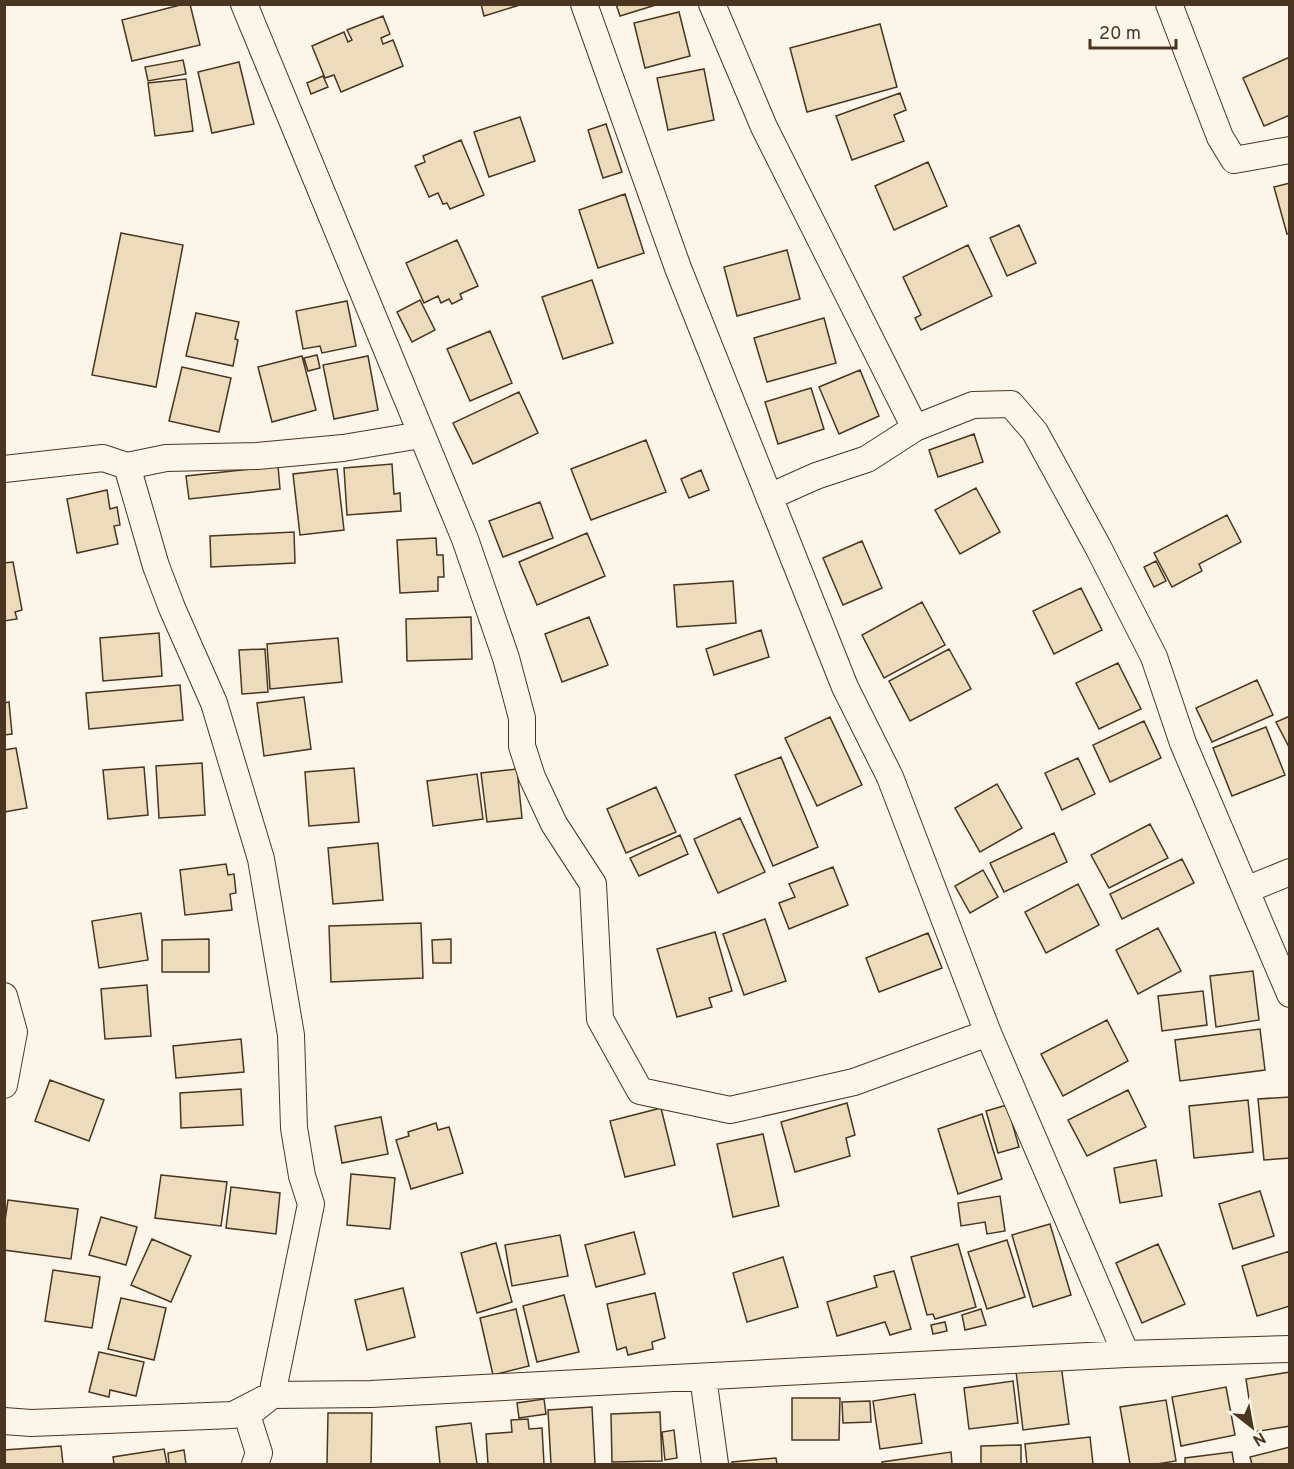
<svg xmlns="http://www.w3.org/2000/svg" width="1294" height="1469" viewBox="0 0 1294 1469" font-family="Overpass,sans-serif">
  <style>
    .building { fill: #ecdcbc; stroke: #4a3520; stroke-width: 1.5 }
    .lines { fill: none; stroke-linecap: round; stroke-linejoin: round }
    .street-casing { stroke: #4a3520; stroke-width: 28 }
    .street { stroke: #fbf6e9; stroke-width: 26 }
  </style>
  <rect width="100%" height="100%" fill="#fbf6e9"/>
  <path class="building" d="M184,4h6l10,41 -68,16 -10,-41z
    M481,4h42l-39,12z
    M616,4h43l-39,12z
    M679,12l11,44 -45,12 -11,-45z
    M383,16l7,18 -9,4 2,6 10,-4 10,26 -62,26 -7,-17 -9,3 -13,-32 32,-14 4,10 4,-2 -5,-10z
    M880,24l17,63 -90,25 -17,-64z
    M1290,57v58l-26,11 -21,-48z
    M183,60l3,14 -38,7 -3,-14z
    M239,62l15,62 -42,9 -14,-61z
    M704,69l10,51 -46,10 -11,-52z
    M323,76l5,11 -17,7 -4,-11z
    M186,79l7,52 -38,5 -7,-53z
    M900,93l6,17 -12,5 10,26 -52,19 -16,-44z
    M520,117l15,44 -46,16 -15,-45z
    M606,124l16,48 -19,6 -15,-48z
    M461,140l23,55 -34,14 -3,-6 -4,1 -5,-11 -9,4 -14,-31 10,-4 -2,-6z
    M928,162l19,44 -53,24 -19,-44z
    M1290,183v50l-3,1 -13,-47z
    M625,194l19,59 -46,15 -19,-58z
    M1019,225l17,38 -29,13 -17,-38z
    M121,233l62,12 -27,142 -64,-12z
    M457,240l21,46 -18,8 2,5 -10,5 -3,-5 -8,4 -3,-7 -14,7 -18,-40z
    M968,245l24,51 -71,34 -6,-12 6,-3 -18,-38z
    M787,250l13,49 -63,17 -13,-49z
    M592,280l21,63 -50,16 -21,-62z
    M420,300l15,30 -23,12 -15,-30z
    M347,301l9,45 -34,7 -2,-7 -17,3 -7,-38z
    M196,313l43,9 -4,17 3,1 -5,26 -47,-10z
    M824,318l12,45 -69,19 -13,-44z
    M490,331l22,52 -42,18 -23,-52z
    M317,355l3,13 -12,3 -4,-13z
    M302,356l14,54 -44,12 -14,-55z
    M368,356l10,54 -44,9 -11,-54z
    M182,367l49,11 -12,54 -50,-11z
    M860,370l19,46 -40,18 -20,-47z
    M811,388l13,41 -46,15 -13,-42z
    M519,392l19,41 -65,31 -20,-41z
    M974,434l9,28 -45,15 -9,-27z
    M646,440l20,52 -75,28 -20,-51z
    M392,464l2,30 6,-1 1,18 -54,4 -3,-47z
    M278,466l2,23 -91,10 -3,-23z
    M337,469l7,61 -44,5 -7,-61z
    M701,470l8,20 -20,8 -8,-19z
    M976,488l24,44 -40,22 -25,-44z
    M107,490l3,19 7,-2 3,18 -6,1 4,18 -41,9 -10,-54z
    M540,502l13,36 -50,19 -14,-36z
    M1227,515l14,27 -42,22 3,7 -30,16 -18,-34z
    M294,532l1,31 -84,4 -1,-31z
    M587,533l18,43 -68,29 -18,-43z
    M436,538l1,17h6l1,22h-6v14l-38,2 -3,-53z
    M862,541l20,47 -39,17 -20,-47z
    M1156,561l10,20 -12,6 -10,-20z
    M13,562l9,48 -7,2 2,7 -13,2v-58z
    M733,581l3,42 -59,4 -3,-42z
    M1081,588l21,42 -48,24 -21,-43z
    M922,602l23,43 -61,33 -22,-43z
    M471,617l1,42 -65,2 -1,-42z
    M589,617l19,48 -46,17 -17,-48z
    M761,630l8,27 -55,18 -8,-26z
    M159,633l3,43 -59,5 -3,-43z
    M338,638l4,44 -72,7 -3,-45z
    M265,649l3,43 -26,2 -3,-44z
    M949,649l22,40 -61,32 -21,-40z
    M1118,663l23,46 -42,20 -23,-46z
    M1257,680l16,35 -61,27 -16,-34z
    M180,685l3,35 -94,9 -3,-36z
    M304,697l7,52 -47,7 -7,-53z
    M9,702l3,32 -8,1v-32z
    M1290,716v33l-14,-27z
    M830,717l32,68 -45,21 -32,-68z
    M1144,721l17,37 -51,24 -17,-37z
    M1266,727l19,48 -53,21 -19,-48z
    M16,748l11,60 -23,4v-62z
    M781,757l37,90 -45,19 -38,-91z
    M1078,758l17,36 -33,16 -17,-37z
    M202,763l3,52 -46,3 -3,-52z
    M144,767l4,48 -40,4 -5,-49z
    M354,768l5,54 -50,4 -4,-54z
    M517,769l5,49 -35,4 -6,-49z
    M477,774l6,45 -50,7 -6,-45z
    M997,784l25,44 -42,24 -25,-44z
    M656,787l20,45 -50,21 -19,-44z
    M740,818l25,54 -47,21 -24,-54z
    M1150,824l18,34 -59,30 -18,-33z
    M1054,833l13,29 -63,30 -14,-29z
    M680,835l8,19 -49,22 -9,-18z
    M378,843l5,57 -50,4 -5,-56z
    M1182,859l12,24 -72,36 -12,-25z
    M226,864l2,11 6,-1 2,19 -6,1 2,16 -47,5 -5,-45z
    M833,867l15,38 -59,24 -10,-26 16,-6 -6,-13z
    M983,870l15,27 -28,16 -15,-27z
    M1078,884l21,41 -53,28 -21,-41z
    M141,913l7,47 -49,8 -7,-47z
    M765,919l21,62 -42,14 -21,-61z
    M421,923l2,55 -92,4 -2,-56z
    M1158,928l23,43 -43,23 -22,-44z
    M715,932l17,59 -23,7 3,9 -35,10 -20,-68z
    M928,933l14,35 -63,24 -13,-34z
    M209,939v33h-47v-32z
    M451,939v24h-18l-1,-23z
    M1253,971l6,49 -43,7 -6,-51z
    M147,985l4,51 -46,3 -4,-50z
    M1203,991l4,34 -45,6 -4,-35z
    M1107,1020l21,41 -65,35 -22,-42z
    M1260,1029l5,41 -85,11 -5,-41z
    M241,1039l3,33 -68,6 -3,-32z
    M50,1080l54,20 -15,41 -54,-20z
    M241,1089l2,36 -62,3 -1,-35z
    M1128,1090l18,37 -59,29 -19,-36z
    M1290,1097v61l-26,2 -6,-61z
    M1248,1100l5,52 -59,6 -5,-52z
    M847,1103l8,32 -9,3 4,18 -55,16 -14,-50z
    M1007,1105l12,42 -21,6 -12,-42z
    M661,1108l14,57 -50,12 -15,-56z
    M982,1114l20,65 -44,15 -20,-65z
    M381,1117l7,37 -46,9 -7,-37z
    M436,1123l2,7 11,-3 14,46 -52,16 -15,-49 13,-4 -1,-4z
    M763,1134l16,72 -46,11 -16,-73z
    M1156,1160l6,36 -42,7 -6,-35z
    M351,1174l44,4 -5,51 -43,-4z
    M161,1175l66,7 -6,44 -66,-8z
    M231,1187l49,6 -4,41 -50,-6z
    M1260,1191l14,45 -41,13 -14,-45z
    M1000,1196l5,35 -18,3 -2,-12 -24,4 -3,-23z
    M8,1200l70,9 -7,50 -67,-9v-22z
    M101,1217l36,10 -11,38 -37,-10z
    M1050,1224l21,71 -38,12 -21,-72z
    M634,1232l11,42 -49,13 -11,-42z
    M560,1235l8,41 -56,10 -7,-41z
    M152,1239l39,17 -20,46 -40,-17z
    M1007,1240l18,57 -38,12 -19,-57z
    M496,1243l16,59 -35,11 -16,-60z
    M958,1244l18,63 -41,12 -2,-5 -6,1 -16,-58z
    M1158,1244l27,60 -43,19 -26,-60z
    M1290,1251v55l-33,10 -15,-50z
    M783,1257l15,50 -51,15 -14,-49z
    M53,1270l47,7 -8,51 -47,-7z
    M894,1271l17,58 -21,6 -5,-13 -48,14 -10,-34 50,-15 -3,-11z
    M403,1288l12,49 -48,13 -12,-50z
    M655,1293l10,45 -13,4 1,7 -25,6 -2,-8 -9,3 -10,-46z
    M564,1295l15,57 -42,10 -14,-56z
    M121,1298l45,10 -12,52 -46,-11z
    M516,1309l13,57 -36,9 -13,-57z
    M981,1309l5,16 -21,5 -3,-15z
    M945,1322l2,9 -14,3 -2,-9z
    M99,1352l45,10 -8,34 -26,-6 -1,7 -20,-5z
    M1061,1365l8,59 -46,6 -7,-59z
    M1290,1372v54l-36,6 -8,-53z
    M1013,1381l5,42 -49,6 -5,-41z
    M1226,1387l9,48 -54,11 -9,-49z
    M915,1394l7,49 -42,6 -7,-48z
    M792,1398h48l-1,42h-47z
    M544,1399l2,15 -27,4 -2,-15z
    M1166,1400l10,61 -19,3h-27l-10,-57z
    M870,1401l1,21 -28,1 -1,-21z
    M592,1407l3,57h-44l-3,-54z
    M660,1412l2,49 -50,1 -1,-48z
    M328,1413h44l-1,51h-44z
    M528,1419l1,10 13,-1 2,36h-56l-2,-30 26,-2 -1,-12z
    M471,1423l6,41h-37l-4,-37z
    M674,1430l3,28 -12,2 -3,-28z
    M1090,1437l3,27h-66l-2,-20z
    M1021,1445v19h-40v-18z
    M61,1446l2,18h-59v-14z
    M1290,1447v17h-38l-2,-7z
    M164,1449l3,15h-53l-1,-7z
    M184,1450l2,14h-17l-1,-11z
    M951,1452l1,12h-70v-2z
    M1232,1452l2,12h-49v-6z
    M776,1458l1,6h-45v-2z"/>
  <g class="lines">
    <g class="street-casing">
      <path id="street" d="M244,4l221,535 41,119 16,60v28l10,31 22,47 39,60 7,135 40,72 90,19 124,-28 134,-49
        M584,4l94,264 167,419 45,90 98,256 138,321
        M712,4l52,123 151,301
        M1169,4l51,133 14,23 56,-10
        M127,466l29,100 16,42 42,95 47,156 30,176 3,93 8,48 9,28 -39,191 -25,20 12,38 -4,11
        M4,469l99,-11 24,8 39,-8 91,-2 86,-8 78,-13
        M769,497l47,-21 51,-17 48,-31 58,-23 38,-1 24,28 63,115 56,110 29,86 107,251
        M1246,890l44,-18
        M4,996l10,36 -10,53
        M703,1377l12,87
        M4,1421l27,2 202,-8 39,-20 99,-1 755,-40 164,-5"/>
    </g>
    <use href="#street" class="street"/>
  </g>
  <rect width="1294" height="1469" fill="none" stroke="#4a3520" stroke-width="12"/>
  <g transform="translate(1252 1427) rotate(149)" stroke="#fbf6e9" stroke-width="4.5" paint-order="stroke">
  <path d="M0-4.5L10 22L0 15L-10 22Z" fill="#4a3520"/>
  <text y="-9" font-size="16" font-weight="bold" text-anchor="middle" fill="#4a3520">N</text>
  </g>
  <path d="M1090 39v9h86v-9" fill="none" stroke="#4a3520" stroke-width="3"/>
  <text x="1099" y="39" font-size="18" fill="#4a3520" stroke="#fbf6e9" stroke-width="4.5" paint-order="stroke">20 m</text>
</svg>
